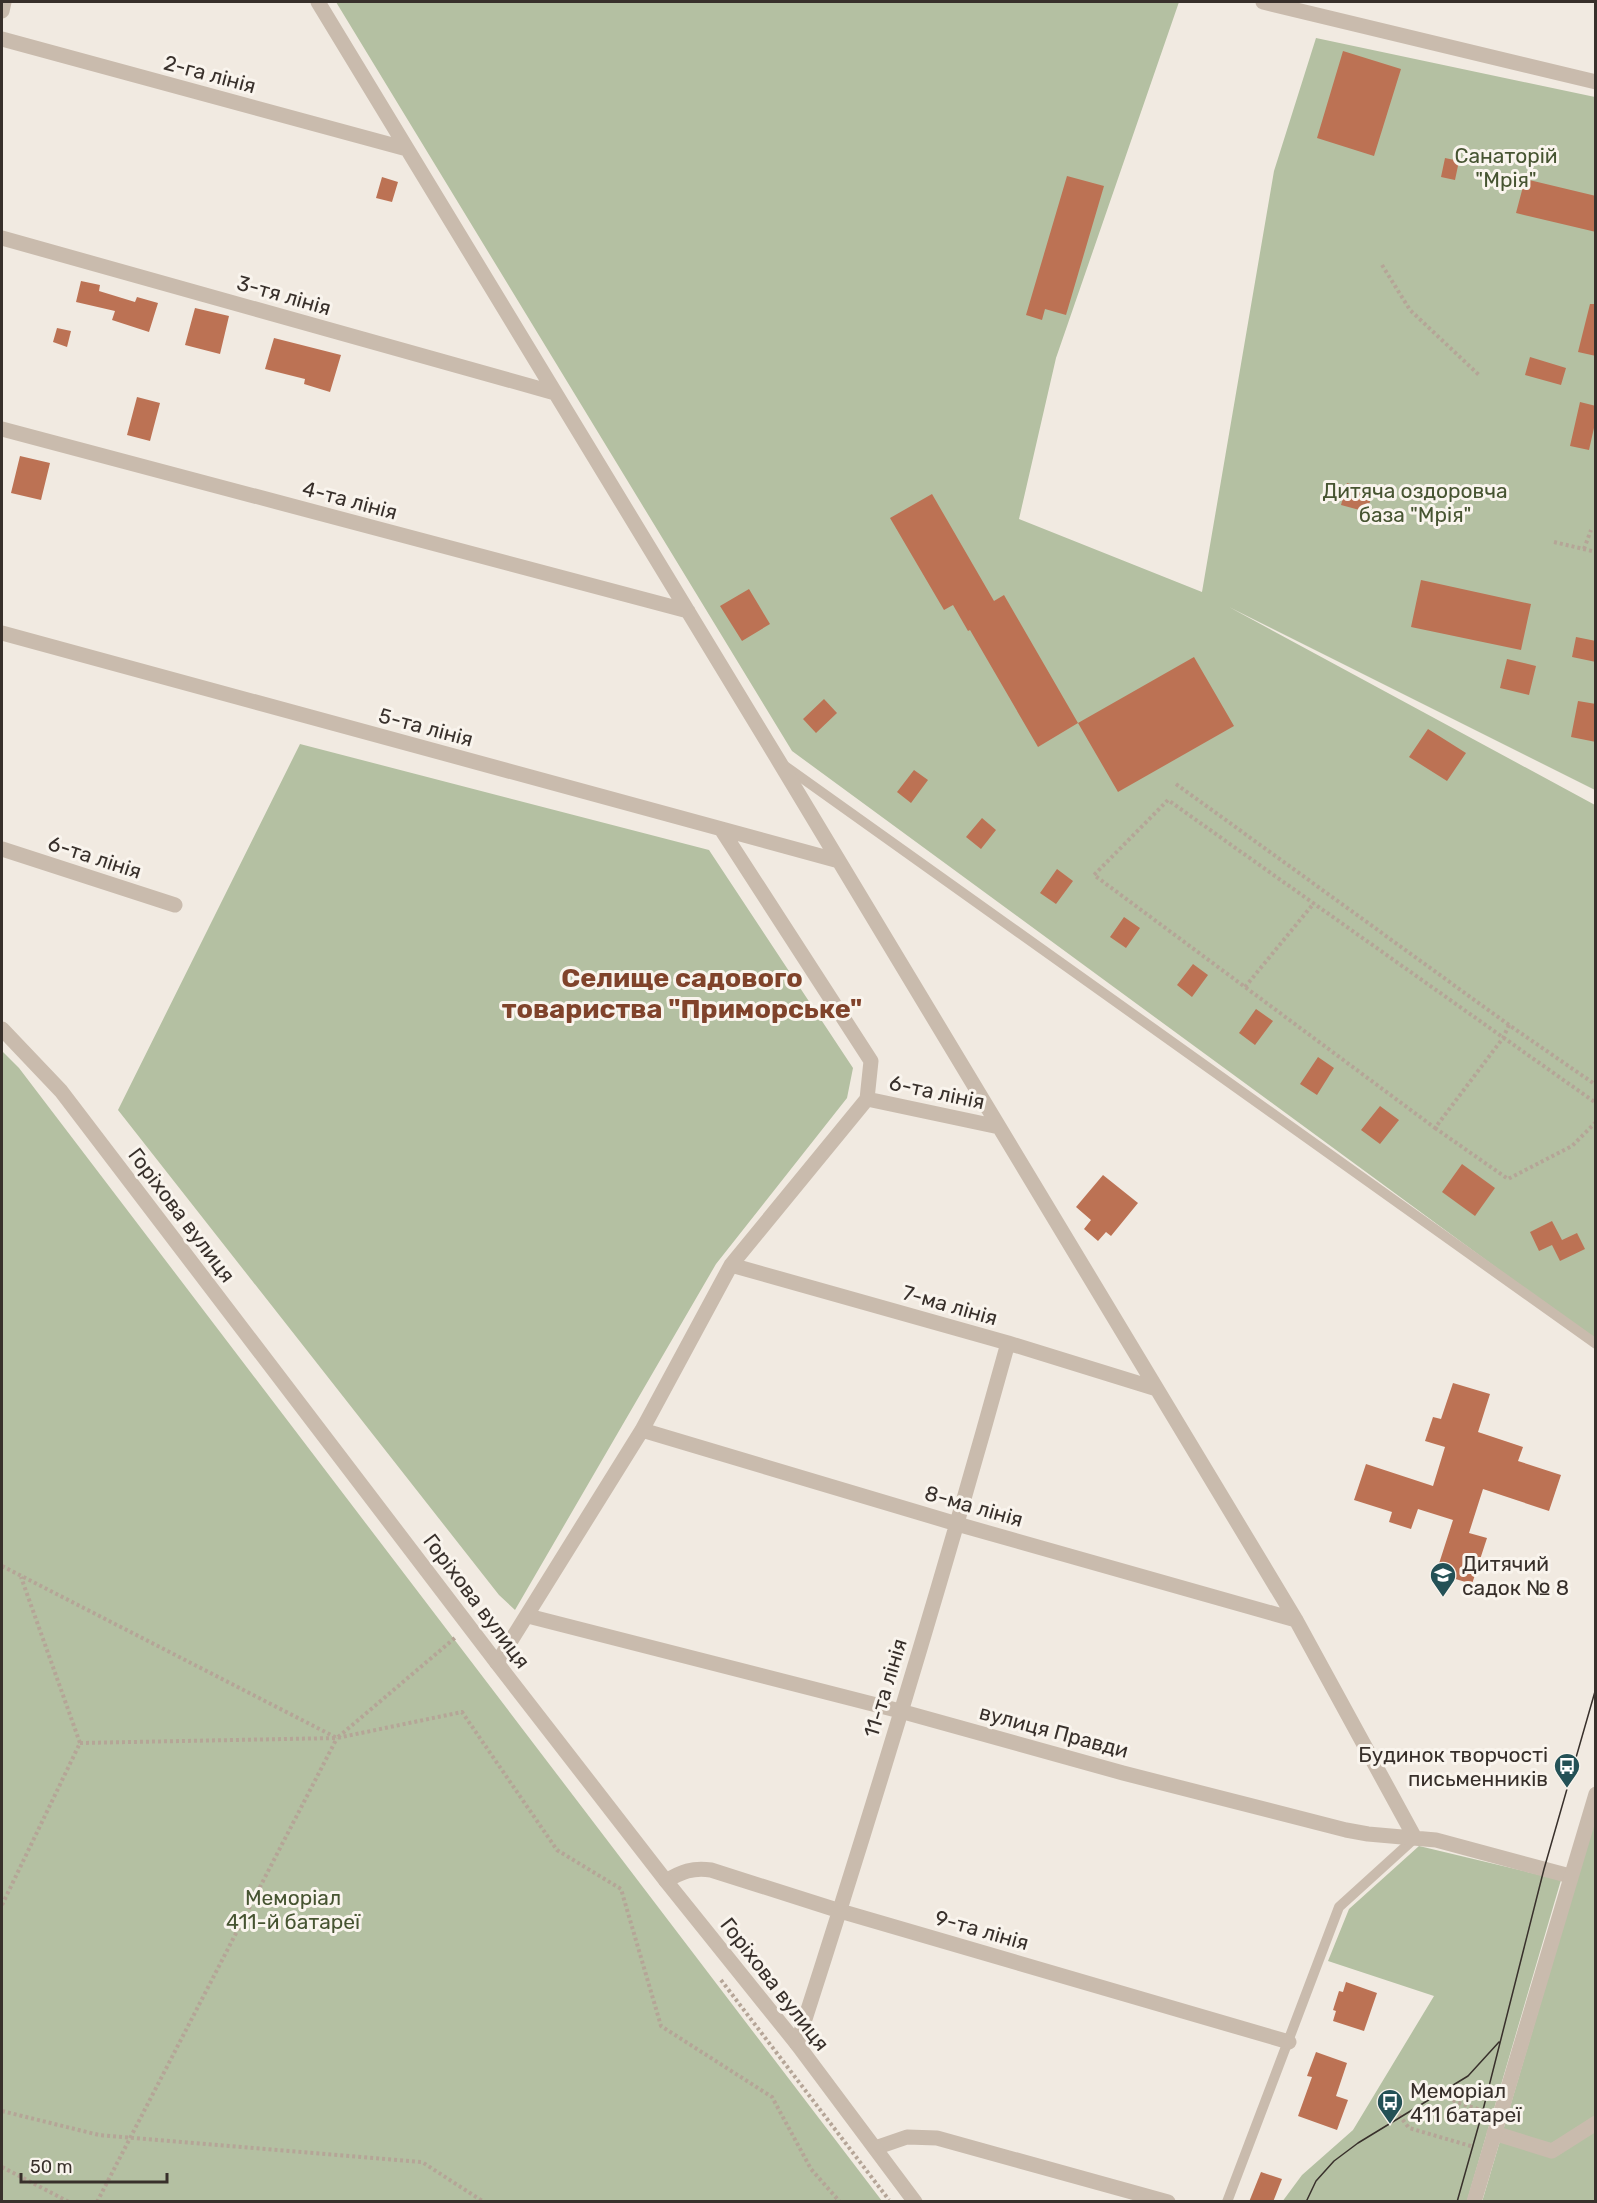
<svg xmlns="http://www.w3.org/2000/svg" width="1597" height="2203" viewBox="0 0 1597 2203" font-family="Rubik,sans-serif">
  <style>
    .green { fill: #b4c0a2 }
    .building { fill: #bc7254 }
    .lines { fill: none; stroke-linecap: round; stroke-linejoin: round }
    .path { stroke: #b5a597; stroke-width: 4; stroke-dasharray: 3 3; stroke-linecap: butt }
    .service { stroke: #c9bbad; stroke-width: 10 }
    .minor { stroke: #c9bbad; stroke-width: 15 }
    .tertiary { stroke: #c9bbad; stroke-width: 15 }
    .tram { stroke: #38302b; stroke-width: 1.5 }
    .labels { text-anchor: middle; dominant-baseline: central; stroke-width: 6; stroke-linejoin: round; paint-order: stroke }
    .street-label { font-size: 21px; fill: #38302b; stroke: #f9f4ed }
    .park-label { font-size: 21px; fill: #465431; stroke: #f9f4ed }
    .poi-label { font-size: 21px; fill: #38302b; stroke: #f9f4ed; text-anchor: start }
    .district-label { font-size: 27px; font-weight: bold; fill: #80432b; stroke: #f9f4ed }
  </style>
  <rect width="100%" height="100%" fill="#f1eae1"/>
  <path class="green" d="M336,2h843l-123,356 -37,161 183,73 72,-421 42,-133 279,59v693l-366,-183 366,198v535l-803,-589z
    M300,744l409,106 144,218 -6,30 -131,166 -201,346 -16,-15 -381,-485z
    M2,1051l17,17 863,1133h-880z
    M1595,1818v383l-113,1z
    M1419,1846l142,34 -94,321 -185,1 20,-27 51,-45 81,-134 -106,-35 21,-52z"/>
  <path class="building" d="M1343,51l58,18 -27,87 -57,-18z
    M1445,158l14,3 -4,19 -14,-3z
    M1067,176l37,10 -38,129 -21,-6 -3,11 -16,-5z
    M382,177l16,5 -6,20 -16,-4z
    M1525,179l71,17v36l-80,-19z
    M81,281l19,4 -1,6 36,11 2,-5 21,6 -9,29 -37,-12 3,-9 -39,-9z
    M1590,304h6v52l-18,-4z
    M195,308l34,8 -9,38 -35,-9z
    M57,328l14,3 -4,16 -14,-5z
    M274,338l67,17 -11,37 -26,-8 1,-5 -40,-10z
    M1530,357l36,11 -5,17 -36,-10z
    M137,397l23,6 -10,38 -23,-6z
    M1580,402l16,4v13l-7,31 -19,-4z
    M20,456l30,7 -9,37 -30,-7z
    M1347,483l26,8 -6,21 -26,-7z
    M932,494l62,107 10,-6 74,128 -40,24 -68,-117 -2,1 -15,-26 -9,5 -54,-92z
    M1421,580l110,24 -10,46 -110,-23z
    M749,589l21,35 -28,17 -22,-35z
    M1576,637l20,4v21l-24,-5z
    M1194,657l40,69 -116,66 -40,-69z
    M1507,659l29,7 -7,29 -29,-7z
    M824,699l13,14 -21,20 -13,-14z
    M1578,701l18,3v38l-25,-5z
    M1428,729l38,24 -19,28 -38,-24z
    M914,770l14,10 -17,23 -14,-11z
    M982,818l14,12 -15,19 -15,-12z
    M1057,869l16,12 -17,23 -16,-11z
    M1124,917l16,11 -14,20 -16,-11z
    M1193,964l15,11 -16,22 -15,-12z
    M1256,1009l17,12 -18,24 -16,-12z
    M1318,1057l16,11 -17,27 -17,-11z
    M1380,1106l19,14 -19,24 -19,-14z
    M1462,1164l33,24 -20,28 -33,-24z
    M1103,1175l35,28 -27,33 -5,-4 -8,9 -14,-12 7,-9 -15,-13z
    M1552,1221l10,19 15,-7 8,16 -25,12 -8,-16 -13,6 -9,-19z
    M1453,1383l37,11 -12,38 45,15 -5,14 43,14 -12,36 -66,-22 -14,44 18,5 -15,46 -36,-11 17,-53 -35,-11 -7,20 -22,-7 3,-10 -38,-12 12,-36 67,22 12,-39 -20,-6 8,-24 8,2z
    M1346,1982l31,11 -13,38 -31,-10 3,-10 -3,-1 6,-19 4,1z
    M1316,2052l31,11 -11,33 12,4 -11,30 -39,-14 14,-39 -5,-1z
    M1261,2172l21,7 -9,23h-24z"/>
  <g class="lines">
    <path class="path" d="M1382,265l28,45 69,65
      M1554,542l42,10
      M1584,549l7,-19
      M1176,784l333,241 87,60
      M1245,987l69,-84
      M1509,1025l-6,13 -68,90 -341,-253 74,-75c142,101 285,202 428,303
      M1435,1128l73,51 64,-33 24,-24
      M2,1566l335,172 119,-101
      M80,1743l257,-5 125,-26 95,138 64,39 40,137 111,71 39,72 29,33
      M2,1905l78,-162 -59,-166
      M721,1980l168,220
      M1438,2090l18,12 28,9
      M2,2111l97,24 323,27 62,40
      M1399,2115l10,13 65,19
      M2,2167l67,35
      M97,2202l240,-464"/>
    <path class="service" d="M785,766l811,578
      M1227,2202l112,-295 76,-69"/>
    <path class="minor" d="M318,2l462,761 516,857 119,218
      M1263,2l333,80
      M2,11l2,-9
      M2,39l405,110
      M2,238l553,155
      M2,429l686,182
      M2,633l837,228
      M2,849l173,56
      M867,1099l132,28
      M731,1265l277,78 149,46
      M642,1430l315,94 339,96
      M528,1616l372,95 223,62 223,57 22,4 68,6 134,36
      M497,1663l145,-233 89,-165 136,-166 4,-38 -150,-232
      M666,1881c15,-9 27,-14 45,-11l129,41 449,131
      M797,2044c75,-232 146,-466 211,-701
      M1494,2133l58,18 44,-28
      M875,2148l32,-11 30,1 231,64"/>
    <path class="tertiary" d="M2,1029l59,62 436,572 169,218 131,163 118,158
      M1474,2202l122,-408"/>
    <path class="tram" d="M1306,2202l10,-21 18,-20 24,-18 110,-67 31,-34
      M1457,2202l26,-92 61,-241 52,-181"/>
  </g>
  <defs>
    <g id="school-pin" transform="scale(1.35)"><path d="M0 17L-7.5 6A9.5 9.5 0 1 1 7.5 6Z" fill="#245156" stroke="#f9f4ed"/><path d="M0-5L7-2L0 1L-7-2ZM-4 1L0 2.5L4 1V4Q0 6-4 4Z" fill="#fff"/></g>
    <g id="bus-pin" transform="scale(1.35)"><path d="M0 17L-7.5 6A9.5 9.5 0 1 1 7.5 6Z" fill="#245156" stroke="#f9f4ed"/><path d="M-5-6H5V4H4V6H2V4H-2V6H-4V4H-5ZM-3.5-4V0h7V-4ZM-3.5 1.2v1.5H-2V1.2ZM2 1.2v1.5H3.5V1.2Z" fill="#fff"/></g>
  </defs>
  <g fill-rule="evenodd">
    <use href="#school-pin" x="1443" y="1575"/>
    <use href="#bus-pin" x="1567" y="1766"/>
    <use href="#bus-pin" x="1390" y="2102"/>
  </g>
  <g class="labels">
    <g class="street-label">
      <text transform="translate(210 74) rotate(15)">2-га лінія</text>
      <text transform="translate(284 295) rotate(16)">3-тя лінія</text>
      <text transform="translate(350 500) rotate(15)">4-та лінія</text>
      <text transform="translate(426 727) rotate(15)">5-та лінія</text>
      <text transform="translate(95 857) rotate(18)">6-та лінія</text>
      <text transform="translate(937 1092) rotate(12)">6-та лінія</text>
      <text transform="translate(182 1215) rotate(53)">Горіхова вулиця</text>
      <text transform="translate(950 1305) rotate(16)">7-ма лінія</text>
      <text transform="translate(974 1506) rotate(16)">8-ма лінія</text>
      <text transform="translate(477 1601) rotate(53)">Горіхова вулиця</text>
      <text transform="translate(885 1688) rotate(-73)">11-та лінія</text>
      <text transform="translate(1054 1731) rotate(15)">вулиця Правди</text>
      <text transform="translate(982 1930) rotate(16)">9-та лінія</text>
      <text transform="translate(775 1984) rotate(52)">Горіхова вулиця</text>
    </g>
    <g class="park-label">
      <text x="1506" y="155">Санаторій<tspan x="1506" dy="24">"Мрія"</tspan></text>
      <text x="1415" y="490">Дитяча оздоровча<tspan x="1415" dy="24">база "Мрія"</tspan></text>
      <text x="293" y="1897">Меморіал<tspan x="293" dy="24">411-й батареї</tspan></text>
    </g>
    <g class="poi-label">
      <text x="1462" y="1563">Дитячий<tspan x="1462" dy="24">садок № 8</tspan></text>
      <text x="1548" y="1754" text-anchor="end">Будинок творчості<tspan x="1548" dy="24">письменників</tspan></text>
      <text x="1410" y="2090">Меморіал<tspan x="1410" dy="24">411 батареї</tspan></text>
    </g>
    <g class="district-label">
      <text x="682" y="978">Селище садового<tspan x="682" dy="31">товариства "Приморське"</tspan></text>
    </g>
  </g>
  <rect width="1597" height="2203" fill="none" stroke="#38302b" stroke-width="6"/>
  <path d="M21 2173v9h146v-9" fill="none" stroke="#38302b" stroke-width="3"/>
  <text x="30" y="2173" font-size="18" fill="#38302b" stroke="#f9f4ed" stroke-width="4.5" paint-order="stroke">50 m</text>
</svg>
